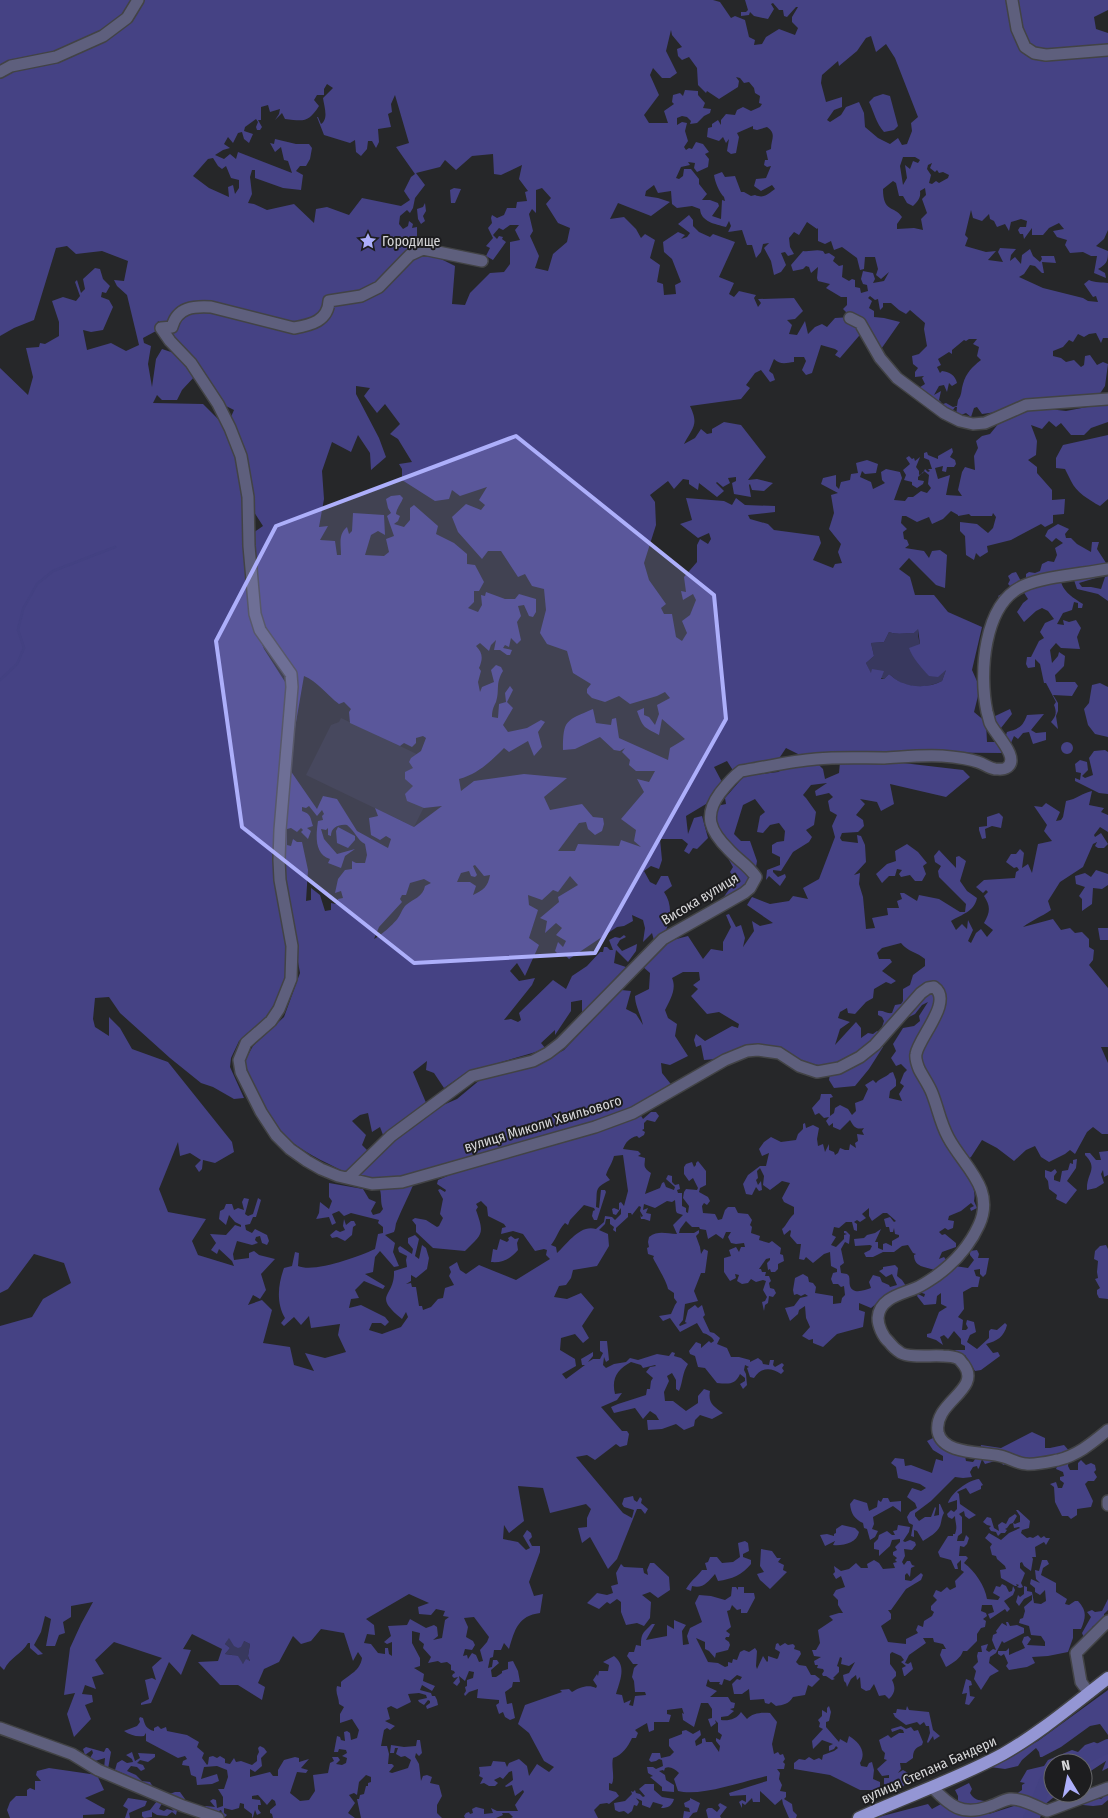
<svg xmlns="http://www.w3.org/2000/svg" width="1108" height="1818" viewBox="0 0 1108 1818" font-family="'Fira Sans Condensed',sans-serif">
  <style>
    .built { fill: #2e2f37 }
    .green { fill: #38385e }
    .forest { fill: #454284; fill-rule: evenodd }
    .water { fill: #434182 }
    .lines { fill: none; stroke-linecap: round; stroke-linejoin: round }
    .stream { stroke: #434182; stroke-width: 2.5 }
    .river { stroke: #434182; stroke-width: 14 }
    .minor-casing { stroke: #424345; stroke-width: 14 }
    .major-casing { stroke: #424345; stroke-width: 15 }
    .minor { stroke: #5e5f7d; stroke-width: 11 }
    .major { stroke: #9496d4; stroke-width: 12 }
    .marked { fill: #adaffb; fill-opacity: 0.2; stroke: #adaffb; stroke-width: 4; stroke-linejoin: round }
    .labels { text-anchor: middle; dominant-baseline: central; stroke-width: 4; stroke-linejoin: round; paint-order: stroke }
    .poi-label { font-size: 14px; fill: #d8d8da; stroke: #1d1d1f; text-anchor: start }
    .street-label { font-size: 14px; fill: #d8d8da; stroke: #1d1d1f }
  </style>
  <rect width="100%" height="100%" fill="#262729"/>
  <path class="built" d="M341,718l103,49 -30,60 -108,-52 25,-50 8,-3z"/>
  <path class="green" d="M918,628v8l2,8 -1,19 6,8 21,-1 -4,11c-11,6 -27,7 -39,3 -5,-2 -10,-7 -14,-10l-5,5 -13,-5 -5,-11 8,-7 -3,-13 13,-1 5,-10c7,3 16,1 25,1z
    M229,1637l15,4 6,3 -2,12 2,6 -7,2 -11,-9 -7,-1 5,-6 -5,-4z"/>
  <path class="forest" d="M0,0h713l7,2 11,16 4,-2 10,4 4,17 6,3 -1,5 8,-1 4,-7 13,-8 16,6 3,-7 -6,-6v-5l6,-10h-2l-9,10 -3,-1 -1,-6h-4l-6,-7 -2,1 3,5 -6,10 -14,-3 -4,-4 -1,3 -8,1v-4h5l2,-2 -3,-10h363v10l-14,7 2,12 12,4v197l-4,9 -8,7 12,5c0,10 -1,13 -10,18l7,4 1,5 -12,-5 3,-17h-6l-8,-4 -13,1 -5,-8 2,-5 -10,-3 -4,-6 11,-2 -5,-6 -10,5 -6,7h-11v-7l-8,11 -1,-5h-3l-2,-4 2,-3h6l1,-6 -6,-2 -10,3 -2,9 -4,-7 -8,3 -3,-6 -4,-2 -1,-5 -7,7 -9,-3 -2,-8 -6,25 3,3 -3,8 21,6 10,-1 -8,9 15,2 -5,-10 2,-4 16,1 -5,6 -1,6 5,-4 6,7 1,-9 8,-6 3,7 7,6 2,-3 -1,-3h13l2,7 -14,-1 2,11h-2l-7,-7 -5,-1 -6,9 -5,3 24,11 40,10 5,3 10,1 -2,-6 -3,1 -9,-13 5,-4c6,3 13,2 19,3v55h-5l-2,5 -5,-10 -7,1 -5,3 -6,-3 -5,8 -4,-2 -6,7 -10,4v5l8,2 5,4 8,-2 7,7 3,-2 1,-9 5,-1 7,10 6,-3 5,2 -3,22 -8,12 -115,16 -5,-7 -3,1 -3,9 -5,-4 -10,4 1,-10h-2l-4,6 -9,-5 1,-4 3,-1 7,4 4,-1 1,-6c4,-5 3,-10 5,-16 3,-11 9,-17 18,-24l-4,-4 2,-9 -6,-3 4,-5h-8l-3,2 -2,-1 -12,10v4l-3,-2 -11,7 3,6 -4,2 3,6 2,-2c8,1 13,4 15,12l-5,3 -3,-3 -2,9 -3,-7 -5,1 -5,9 7,-4 -2,9 2,2 -7,1 -17,-14 8,-5 -3,-6 2,-2 -9,1v-5l3,-4 -5,-4 -1,-8 7,-2 8,-8 -3,-17 1,-6 -15,-13 -4,4 -7,-4 -8,-7h-8v4l-3,3 -2,-11 -3,1 -5,-4 -2,2 4,3 -3,7 5,3v6l10,1 16,4 -21,30 -14,-23 -25,29 -5,-3 3,-4 -3,-2 -14,-4 -9,28 -6,2 -4,-5 4,-9 -2,-4h-10v5c-8,1 -14,3 -20,-3l-5,12 4,3 2,6 -5,2 -9,-12 -6,3 -9,12 4,3 -9,11 -51,7c9,19 3,21 -6,38l11,-6 6,-9 6,5 5,-1v-4l12,-7 17,3 25,32 -18,23 9,-1 16,4 -9,8 -12,-1 -2,-6 -1,1 2,12 -17,-3 -2,-11 4,-2v-4l-8,1 2,5 -7,4 -6,-5 -1,1 8,8 -7,6 -18,-14 -1,7 -9,-6v-4l-6,-1 -9,10 -6,-8 -18,14 5,7 1,23 -12,38 5,17 17,24 -5,4 3,6h8l4,23 6,4 5,-8 -5,-12 8,-6 6,-15 -3,-6 -10,6 -2,-9 5,1 -2,-15 13,-15v-17l3,-6 8,5 3,-5 -2,-6 -11,5 -18,-14 12,-4 -6,-22 38,3 8,4 4,-7 9,7 30,1v6l-27,3 2,4 18,5 6,6 45,6 2,7 -8,17 20,8 2,-4 7,-1 -4,-11 3,-8 -12,-15 5,-16 -3,-18 7,-2 -17,-9 2,-6 13,-3v11l3,3 2,-7 9,-2 1,-6 7,-1 -2,-10 11,-3 11,4 -2,9 -11,1 -3,-3 -2,6 11,5 2,7 12,-6 -3,-3 -1,-8 5,-3 14,3 2,6 -8,22 11,1 3,-4h5l8,-6 6,2 4,-5 -3,-4 1,-9 -5,-4 -6,6v3l6,1 -1,3 -6,4 -5,-3v-3l-8,-2 2,-5 -3,-5 7,-6 -4,-6 3,-2 3,3 2,-1 1,3 5,-4 -4,10 3,4v4l4,-2 2,-4 3,3 2,-1 -2,-2h4l-3,-9 -5,-2v-5l3,-1 1,3 10,4v-3l14,-8 1,4 -3,5 5,3 1,4 -2,3h-7l-1,5 -4,-1 1,-5 -8,2 3,11 12,-4 -4,20 16,1 -4,-6 4,-18 3,-5 10,3 -1,-14 4,-8 -2,-7 6,-5 8,-2 9,-11 30,-15 14,-2 6,3 17,2 42,-8v19l-17,6 -7,7h-13l-10,-12 -5,4 -7,-6 -7,8 -11,-4 6,16 -1,14 -8,5 9,7v6l15,17v10l13,-1 -1,15 -11,1v8l-8,4 -4,-3 -30,16 -24,6 1,6 -8,5 -4,-4 -2,7 -8,-5 -1,-19 -5,-5v-9l17,2 11,9 5,-5 3,-11 -3,-4 -1,3h-21l-2,-2 -11,2v-1l-7,-4 -8,8 -11,5 -3,-7 -12,5 -11,-6h-4l-1,7 6,6 -4,3 1,7 3,1 2,5 -4,3 19,3 5,7 3,-7 8,-1 7,5 -2,33 -9,-3 -27,-27 -10,11 11,8 5,18h19l14,17 34,15 -10,43 8,18 -6,24 12,10 1,20h11l7,-4 2,-6c11,-3 16,-5 20,-17l17,-1 -13,16 5,3 10,-1v8l-13,4 -4,-12 -6,1 -5,6 -4,-3 -3,7 -10,10 -114,-1 -87,3 -14,-7 -10,15 -42,9 -7,-11 -13,6 8,15 -16,22 -20,12 2,18 6,-16 8,-2 6,22 -11,11 -4,-1 -4,6 -5,-3 4,-7 -6,-5h-22l2,21 -3,9 -8,-3 -7,5 6,11 6,3 5,-9h7l4,10 -8,6c13,19 2,39 -6,57l7,-7 23,-6 15,23 8,-10 12,2v-9l8,-15 -5,-12 3,-1 7,13 5,-2 4,13 -2,9 11,-16 -2,-10 8,5 13,-3 -26,-18 5,-8 18,7 19,-3 4,-5 15,3 -5,-11 16,-9 16,-42 -3,-11 5,-11 -7,-4 -2,-10 5,-4 -4,-4 -13,3 -1,-5 12,-8 -16,2 -8,10 3,3 10,14 -2,13 -8,5 6,7 -3,5 -16,10 -12,19 -8,-1v2l5,5 7,-3 1,3 -6,9 -11,-10 -3,4 1,-10 13,-5v-8l-8,-4v-8l5,-3 7,-1 1,-10 -6,-8 -9,2 -7,8 -6,-1 3,-16 5,-4 -10,-13 -12,6 -9,29 7,7h9l7,20 -1,6 -14,-3 7,14 -6,10 -20,10 13,-18 -6,-8 3,-5c-11,-20 -22,-37 -17,-61l10,-2 -1,-6 19,-22 34,-4 13,-7 24,-4 8,8 2,10 14,-6 1,-11 46,-1 77,9 7,7 -24,20 -56,-13 4,20 -13,7 -4,-9 -17,-3 5,5 -9,11 7,5 1,6 -6,6 -16,1 -2,5 2,3 16,2 -1,-8 4,1 4,9 1,17 -12,13 6,-2 -1,11 4,13 3,32 9,-1 -3,-10 16,-3 -1,-7h12l-2,-7 5,-2 -2,-6h4l13,8 2,-6 20,4 21,13h5l1,-8 -27,-27 -1,-6 3,-5 -6,-4 -1,-6 5,-6 17,18v-11l3,-1 7,5 -6,20 7,10 10,7c-3,14 -15,16 -26,23l5,9 6,-6 5,5 1,-9 5,10 -5,11 3,2 5,-10 5,-4 6,8 6,-7 -9,-7c6,-11 7,-16 0,-27l4,-4 -2,-2 -3,3 -7,-6 8,-7 31,-2 1,-6 3,-2 -2,-3 -3,1 -8,-6 5,-8h5l4,-5 4,4 -2,15 6,-4 4,9 6,-29 14,-3 -8,-10 3,-6 -13,-19 8,1 4,-4 14,9 -4,9 5,-1 2,-3 3,-16c11,-2 16,-8 26,-10l-3,14 15,3 -3,4 7,3v17l-8,-5 -6,8 1,2 6,-4 7,11 -4,4h-6l-3,-2 2,-4 -4,2 -10,23 -23,15 -12,19 3,9c-10,7 -19,10 -28,17l30,-8 8,11 9,-2 5,5 7,-1 7,7v8l5,3 -1,10 -4,5 19,23v59h-7l7,16v73v-2h-6l-9,-7 -6,5 -12,22 -5,-4 -5,4 -16,8 -8,-5 -6,-11 -9,4 -12,11 -17,-13 -15,-8 -11,17 -12,7c8,10 18,23 15,37l3,7 -6,3 -1,-3 4,-2 -3,-3 -10,8 -12,5 -1,4 6,1 -1,7 -5,2 -3,-2 -6,4 3,3 3,-1 11,9v4l-14,5 -3,7 5,-2 3,4 -12,9c-10,-3 -21,-3 -21,-15l2,-1 -3,-1 -5,-8 -6,1 -8,6h-11l-10,5h-7l-2,-4 6,-3 2,-4 -2,-1 -15,1 -1,-7 10,-1 3,-3 8,-2 6,-4 -6,13h3v6l5,2v-6l3,-1 6,3v-5l7,-4v-2l-4,-1 -1,-6 -1,4h-3l-1,-5h-3l-2,-8 6,-2 4,5 2,-1 -9,-8h-4l-11,8 -3,-5v-8l-7,6 4,4 -6,4 -3,-2 -3,2 3,2v7l-3,-1 -2,-8h-6l-7,6 -5,-1 -2,8 4,2 -5,8 5,2 8,-8v-4l3,-1 -3,-1v-2h2l4,4 -1,9 -4,-2 -4,7 3,14 -4,3 1,7 6,1 2,2c1,3 0,7 1,10 3,9 15,4 21,2l-2,-6 4,-7 7,2 2,5 7,3 1,2 7,-2 -5,-11 -6,3 -7,-6 4,-2v-2l12,-2 3,3 -1,8 5,4 4,6 -17,7 -18,15 -12,-5v7l6,2 -2,15 -26,7 -14,13 -10,-4v-4l-4,1 -7,-4 8,-9 -4,-9 -1,-12 -6,4 -1,4 -8,7 -5,-13 9,-2 6,-8 8,-2 -3,-2 -4,2 -4,-2 -3,1 -1,-5 2,-12 8,-4 5,3 1,5 4,1 3,4 -1,6 18,3v8l8,-1 1,-5 3,-3 -1,-9 -3,1 -3,-3h-5l-2,-5 2,-6 4,-1v-3l-6,-3 -1,-14 -6,2 -11,9 -7,-6 -2,3 -5,-1 2,-15h-4l-7,-8 1,-5 -1,-1 -6,5 -2,-6c5,-4 6,-10 12,-15v-7l-10,-5 -2,-4 8,-15 -8,-2 -12,9 -7,-5 1,-9 -4,-8 -3,3 1,7 -2,2 2,5 3,-4 1,9 -3,1 -3,-4 -4,8 -6,-1 -3,-10 5,-9 12,-9h6l3,-13 -7,3 -3,-7 5,-7 7,-5 10,5 15,-2 2,-6 5,-5v-5l2,-1 1,5 7,-3 6,3 -2,11 1,7 5,-2 2,8 4,-8v6l5,2 1,3 3,-2 2,-5 5,2h4l1,-6 6,4 -1,-5 3,-2 -1,-7 7,1 -2,-4 2,-3c-8,2 -10,-1 -14,-8l-10,10 -7,-3v-4l-4,3 -3,-5 3,-4 -5,1 -5,-5 -4,2 -3,-7 8,-9 1,-5h10l2,3 -3,1v18l4,-3 1,-5 5,-3 8,4 4,6 4,-4 -1,-8 8,-3 5,-11 -3,-4 8,-5 3,3c4,-5 9,-5 14,-10l3,-1 3,8v6l-6,5 -1,7 13,3 -3,-7 5,-8 -4,-3 4,-10 3,-3 -6,-6 -5,2 -5,-8 5,-7 -3,-7 10,-16 11,-2 6,-5 -1,-5 9,-14 -6,3 -7,9 -30,15 -3,-2 2,-6 -2,-4 -4,-2v-4c6,-1 8,3 14,2l3,-8 6,-1 2,-3v-12l7,-4 3,-10 12,-9v-7c-8,-7 -17,-7 -24,-16l-19,5 -5,5 2,6h11l2,3 -10,9 14,10 -5,3 -5,-2 -12,7 -1,9 -7,4 -11,12 -7,-1 -1,-5 -7,4 -2,6 12,4 -10,7 -5,16 21,-23 5,6v10l7,-5 5,1 4,-3 4,2 2,14 -14,22 -14,17 -21,2 -5,-8 2,-13 -20,-1 -24,-13 -83,7 -3,-15 -5,2 -2,-7 2,-6 9,7 27,-15 6,2 1,-4 -20,-12 -12,2 -16,-18 7,-7 -5,-4 7,-5 -1,-8h-16l-11,6c5,11 -2,22 -7,32l3,8 9,6 -2,12 13,20 -18,9 -9,-2 1,10 12,15 -34,26 3,5 8,-7h5l3,4 -4,6 -8,-2 -3,3v6l-2,1 3,2 -1,3 -5,3 -2,-2c-8,2 -11,6 -14,13l15,2 3,3 -3,2 7,2c0,7 -3,9 6,15l-6,21 15,-6 2,-5 2,-1 2,5 8,3 1,-3 -9,-8 2,-4 4,1v6l3,3 4,-1 1,5 -3,1 1,3h4v13l4,2v4l2,1 1,-7 -6,-8 1,-6 2,-3 11,1 1,-2 -5,-10 -4,3 -5,-7v-7l2,-3 6,-2 2,5 2,-2v-2l2,-2 8,10v14l-6,3 -1,4 9,5 2,4 -3,4 -3,-2 -2,3 1,7 12,1 3,6 4,-1 3,-9 3,-3h7l3,6 10,1 4,6 -2,5 2,2 -1,6 9,3 -1,4 10,3 3,-2 9,7 -1,6 3,1 1,6 -6,3v5l-3,3h-4l-1,-3 -2,1 -1,-7 3,-3v-2l-4,1 -7,10h2l1,3h4l-1,4h4l2,5 -2,2 1,5 4,1 2,4 -3,4 -4,-1 -1,7 -3,2 -1,6 -2,-9 3,-1 2,-4 -4,-7 3,-9 -3,-1 -7,2 -5,-3 -3,4 -6,1 -5,-3 2,-6 -4,-1 1,4 -6,3 -6,-9v-14l7,-2 -2,-6 7,-3 3,5 2,-5h4l-1,-4 -8,1 -5,-1 -3,-6 3,-5h-5l-3,7 -7,-5 -8,5 -2,-9 -6,-1 -1,-2h-7l-6,-6 -6,8 -1,4h15l5,-3v3l-3,3 4,11 1,7 3,-5 4,2 -3,22h-4l-7,18 4,10 -13,3 -2,16 -4,5 1,1 7,-3 -2,-1 3,-12 7,-5 3,3 4,-3 3,10 -2,2 7,15 4,1 6,5 -3,6 10,4 4,9h8l11,3v2l8,-4 4,3 1,3 6,1 1,-5h4l-1,5 2,2 7,-4 2,2 -2,3 2,3 -3,3c-10,-7 -20,-7 -27,4l-4,-1 -3,-9 2,-1 -4,-2 -1,5 2,4 1,11 -4,4 -3,-5 5,-3v-3l-5,-4c-5,11 -11,10 -23,9l-12,-15 -7,-1 -3,-11 -5,-2 -1,-3 7,-9 5,2v4l8,-7 2,2 3,-2c-1,-4 -7,-7 -11,-8l-6,-10 -17,9 -10,-14 -7,3 -4,-5 12,-2 4,-9 2,-3 -3,-4v-5l-6,-4c-1,-7 -11,-23 -15,-31l1,-2 -6,-2 -1,-6 2,-1 -1,-5 1,-5c10,-7 17,-3 28,-3l-4,-9 10,-10 -6,-2 -1,-2 -1,-11 -3,2 -5,-1 -12,7 -11,-4 -1,6 5,-2 -2,5 5,1 -1,7 -6,-2h-3l-1,-5 1,3 2,-1 -3,-5 1,-4 -2,-1 -7,9 -1,-2h-3v4l-12,11v4l-3,-2 1,-3 -4,-3v-5h-4l-1,5 -6,6 9,4 1,12 -12,20 -24,4 -2,8 -5,7 -7,1 -5,11 13,2 14,-6 13,15 -12,18 7,12 -6,5 -8,-9 -14,4 -1,12 15,9 1,7 -14,8 4,5 19,-14h-3l-1,-6 12,-7v4l-5,6 5,-3h7l3,-6 -3,-2v-10h7l2,19 -3,2 -2,-5 -1,8 3,3 8,-4 12,-2 4,-4 8,2 19,-6 12,2 3,-4 3,1 -1,3 7,2 7,6c-6,9 -5,18 -9,27l-3,-2v-9l-4,-7 -5,3 2,5 -5,11 1,9h8l13,10 12,-8v-7l6,-7 6,2c-2,12 3,15 13,22l-11,6 -12,-4 -5,5 -1,6 -10,4 -8,-6 -14,5 -14,1 -1,-10h12l-3,-5 -6,-4 -7,8 -8,-11 -21,5 -3,-6 7,-3 28,-9 1,-6h3l1,-8 2,-3 -7,-6 4,-5 6,-1 -1,-1 -12,3 -2,-3 -10,-3c-13,7 -20,16 -16,32l7,-1 -5,7 -16,7 21,24h5l2,3 -2,11 -7,2 -4,-3 -21,16 -8,-5 -11,2 47,56 9,5 2,-8 -10,-3 -2,-3 2,-6 9,-2 1,4 3,2 3,-5 2,2 -1,4 7,6 -3,5 -4,-5h-4l-20,50 -9,10 -18,-32 -8,6 -4,-15 9,-1v-9l4,-9 -5,-5 -36,9 -7,-25 -25,-2 6,35 -15,12 -5,-8 -1,14 15,3 8,8 4,-2 -7,-12 4,-6 4,3 1,4 -3,3 3,6h8v6l-11,30 5,14 9,-2 -3,19c-22,3 -25,16 -31,36l-5,-6 -3,7h-7l-1,7 -3,1 -2,10 4,-1 1,-7h4l2,3 -8,7 1,7h4l6,-4v-2l6,-2v-7l5,-1 5,10 2,11h-7l-1,5 -7,5 2,12 5,-1 3,15 -5,2 -5,-3 -2,-5 -4,2 -3,-9 3,-2v-3l-22,-2 1,-9 -9,3 -4,4 -1,-2 2,-3 -1,-4 2,-1v-6l6,-2 1,-6 -5,-1 -4,10 -6,-5 1,6 -3,4 -4,-3 5,-6 -4,1 -2,-2 1,-2 2,-1 -1,-2 -3,-1v-5l-4,-3 -6,1 -3,-2 -10,2 3,-6 -8,-9 1,-4 -5,-4 1,-7 -8,-2v12l8,15v8l-6,2 10,6 -1,7 12,5 -3,5 -10,-6 -2,5 11,3 1,3h3l2,4 1,5 -11,4 -1,-3 4,-3v-2l-2,-1 -4,5 -5,-3 -1,-2 9,-2 -1,-3 -7,-2 -11,1 3,8 -14,7 -6,-3 -4,2 3,11 -5,2 10,5 -5,4 -3,-2 -3,2 -3,16h6l2,8 -1,10h4l2,2 -5,6 3,1 16,-5 3,-8 -6,-4 -4,1 -5,-3 2,-6h-3l-1,5h-4l1,-8 13,2 12,-1 1,-6h3l2,13 -3,3 -3,-3 -1,4 4,7 2,17 2,-5 4,-1 5,2 -2,6 9,2 3,11 -5,9v8l5,5h-81l-4,-19h2l1,-4 4,-1 2,-8h2v-3l3,-1v-5l-5,-2 -7,7 -2,13 -3,-2 -5,2 6,8 -7,10 7,5h-82l-1,-4 -2,-1v-3l6,-5 -1,-4 -3,-2 -5,6 -9,-10 -6,1v3l8,1 1,5h-3v4l3,4 -4,2 -2,-5 -2,7 -1,1v-4l-8,-6v-4l-4,-1 -1,5 -7,2 -8,-2v5l3,2 -3,3 -3,-8 -4,2 -1,4 -3,-7h-2l-3,4 -5,-5 3,-2 9,1 -5,-6 3,-2 3,1 1,8 6,-2v-9l-5,-8h6l4,-12 -1,-7 -10,-4 -13,1 -3,12 16,-5 2,7 -7,3 -15,1 -1,-8 -5,-2 -2,-9 -7,-1 1,-4 4,-2 -2,-3 -7,2 -32,-17v-8l-2,3c-8,1 -14,-1 -20,-5l13,-5 3,-4 -1,-3 1,-2 3,1c2,7 3,11 11,13v-3l4,-2 3,3 5,-2 1,4 20,4 12,7 -2,5 7,6 -2,5 5,7 1,-1 1,-7 4,-1 4,2 3,-2 5,3v4l5,1 4,-6 2,4 5,-1 11,4 5,-4v-5l2,-4 -1,-4 2,-2 4,2 3,4 -6,6 1,8 -7,6 -5,-3v8l20,-5 3,4h5v-6l6,-10 11,-3 4,1v4l10,-3 -8,9 7,2 -2,3 -9,-1 -7,21 10,8 9,-1 6,-9 -2,-16 15,-2 2,-10 4,-2 -2,-4h6l2,3 -4,4 6,1 4,-2 1,-5 -5,-2 5,-3 -1,-3 -7,-1 -1,3h-4l3,-16 3,1 1,3 4,1 -1,-9 3,-1 3,2 1,7 6,-2 2,-8 -7,-11 -12,4v-9l4,-7 -5,-3c0,-7 -4,-11 -2,-18l4,1v-5c9,-8 19,-11 21,-24l-4,-6 -5,9 -9,-28 -23,-4 -10,12 -10,3 -8,-8 -14,26 -15,7 -6,14 7,4 -3,13 -24,-15h-18l-22,-23 20,-1 4,-12 -30,-15 -9,15 8,1 -10,25 -12,-13 -18,41 -10,2v-2l8,-4 -4,-19 7,-2 4,2 -4,-13 10,-9 -48,-16 -19,18 9,14 -12,3 4,12 -11,-4 -3,9 10,1 1,7 -8,3 6,14 -17,18 -7,-23 8,-21 -11,2 6,-47 11,-24 12,-22 -22,4v11l-8,5 2,11 -6,2 -4,11h-9l5,-27 -6,-3 -4,16 -7,13 9,9 -5,1 -8,-7v-5h-2c-6,11 -18,14 -24,27l-4,-4v-340l32,-9 11,-18 28,-16 -7,-20 -30,-9 -26,35 -8,4v-925l28,27 5,-18 -7,-29 13,-1 1,-4 5,1 14,-8v-14l-7,-21 11,-4 13,4 4,-5 -5,-14 2,-2 4,13 4,-4 -2,-10 12,-11 5,1 3,10 7,7 -4,7 -4,-1 -1,5 8,3 4,7 -10,23 -12,2 -8,-2 4,20 24,-7 15,8 13,-6 -12,-50 -10,-9 -3,-6 10,1 4,-20 -26,-10 -26,3 -9,-8 -11,2 -22,72 -20,8 -14,8zM671,30l1,5 10,12 -5,2 1,7 4,4 7,-3 8,11 1,17 8,8 1,-2 12,8 19,-12 1,-6 -3,-4 4,1 4,5 5,-1 5,6 1,5 5,3 -1,7 3,1 -2,3 -9,4 -8,-4 -6,3 -2,5 -9,-1 -5,6v5l-3,-5 -6,4v3l-4,1 -1,9 12,4 4,-4 3,6 3,-4 -2,12 4,3 5,-1 3,-16 -2,-4 16,-7v3l4,1 10,-3c10,7 4,12 4,22l-5,2 2,9h-3l-1,5 3,2 4,-1 -5,12 -10,1 -2,7 7,5 11,-6 3,4c-7,5 -11,10 -20,6l-4,1 -7,-4h-3l-6,-16 -10,1 -3,-5 -8,3c1,7 5,17 10,22l1,4 -3,-1 -1,19 -9,-3 7,-10 -1,-3 -8,-3h-8l5,-6 -8,-10v-5l-8,-10h-7l-1,7 -4,3 -3,-1 5,-11 9,-2 -2,-3 7,1 -1,5 3,4 11,-5 1,-8 -4,-5 4,-2 -6,-8 -7,-2 -4,7 -3,-1 -3,2 -2,-3 4,-6 -3,-10 2,-8 -5,-1 -5,3v-7l5,-2 5,1 4,4 -1,3 7,-1 7,-7 6,-3 1,-4 -8,-1 2,-5 -7,-8v-4l-13,-1 -2,6 -3,-3 -7,2 -1,7 2,2 -10,7 4,12h-19l-5,-8 15,-20 -9,-20 3,-7 9,10h8l7,-5 -11,-22zM871,36l5,16 10,-8 9,14 23,59 -7,6 1,8 -5,13 -5,1 -4,-7 -8,6 -12,-6 -13,-11 -1,-14 -5,-11 -13,5 -5,8 -11,7 -3,-2 7,-10 8,-3v-10l-16,5 -5,-19 1,-8 16,-14 1,5 18,-15 9,-13zM327,84l6,4 -10,10c1,8 6,21 -2,26l-3,-7h-1l7,18 26,8 5,-3 1,12 5,4 6,-7 1,-8h4l4,7 3,-6 -1,-13 13,-2 -3,-13 4,-2 -1,-8 4,-9 14,48 -13,4 19,27 -4,3 -7,14 6,9 -9,6 -39,-8 -13,17 -22,-8 -11,2 -2,14 -20,-19 -27,6 -13,-6 -6,-1 4,-9 -2,-17 2,-7h3v8l28,10 18,2 2,-15 -7,-4 4,-5h6l4,-7 2,-11 -3,-4h-13l-21,-5 -1,5 -4,-1 5,9 6,-5 3,13 4,1 4,12 -54,-21 -2,7 -6,-5 -6,5 -9,-4 8,-5 7,-2 -6,-4 4,-7 5,6 5,-10 4,-1 2,7 5,4 4,-9 -9,-3 1,-4 11,-8 2,3 -2,5 1,3h3l2,-3 -4,-7h3v-13l7,-2 2,7 10,-3 -1,5 -4,6 7,-7 3,6c19,2 23,4 34,-13l-5,-6 3,-5h7v-6zM493,154l1,20 7,1 21,-10 -3,14 9,12 -3,1 2,9 -10,1 -1,6h-9l-3,7 -7,3 -5,-3 -1,3 1,5 -4,5 5,10 -7,8 4,2 -4,8 7,4 13,-18 -4,-3 1,-2 -4,-1 -2,3 -4,-4 6,-7 4,2 7,-5h9l-4,5 5,10 -10,2v22l-6,8 -14,1 -20,20 -5,12 -13,-1 3,-38 -16,-8 -3,-13 -12,-5 -3,10 -4,-4 -5,2 -1,-5 6,-1v-15l-5,1 1,-4 -4,-3 -1,5 -5,3 -4,-5 1,-8 7,-6 3,3 3,-5 2,-10 10,-13 -9,-12 24,-6 5,-7 11,10 16,-14zM903,157h12l5,3 -2,3 -5,-2 -3,8 -5,-4 2,13 -4,7 -3,-19zM213,158l5,8 4,3 4,-3 5,12 8,2v8l-4,6 -2,-9 -5,2 1,10 -20,-9 -16,-12 15,-17zM932,163l-2,5 5,4 2,-2 2,3 4,-1 6,3 -1,3 -9,5 -3,-2 -4,3 -3,-1 2,-8 -4,-6 1,-4zM893,181l3,2 3,13h4l4,7 6,3c5,-5 8,-8 7,-15l5,-3 1,7 -4,4 5,14 -6,6 2,11 -9,-2 -17,1v-5l5,-7c-8,-12 -19,-4 -19,-28zM654,185l4,8 13,-2 1,13 5,4 15,-2 8,3c1,13 15,15 26,18l3,-6 2,5 -3,6 14,-2 5,15h5l4,13 5,-6 2,-8 6,-1 -5,5 7,13 3,14 7,-3 5,-7 -5,-12 4,-1 3,4 6,-2 -4,-7 -1,-9 5,-6 5,3 8,-13 10,7 1,-1v13l7,3 6,-3 3,9 8,-3 15,11 3,12 4,-1 1,-12h10l3,12 -2,6 5,4 8,-7 -5,9 -11,2 2,-4 -2,-6 -10,-2 -2,8 2,5 4,1 1,6 -7,2 -1,-5 -5,-1v-7l-3,-1 -3,2 -7,-4 1,-12 -4,1 -6,-5 2,-4 -6,-4 -4,1 -2,-3c-8,-2 -13,1 -20,0l-12,14 2,6 10,-2 3,-3 3,1 2,6 7,-6 -1,11 1,3 12,3 -4,4 15,9h6v8l-4,4 8,8 -16,1 -8,9 -5,-3 -7,3 -7,7 -3,-13 -8,14 -8,-1 3,-9 -5,-5 8,-1 8,-8 -9,-13 -36,1 3,4 -3,4 -4,-9 2,-3 -17,-4 -5,6 -5,-3 5,-11 -15,-6 16,-35 -22,-8 -3,3 -11,-5 -6,-6v-6l-4,-5 -11,9 12,9 -3,4 -6,2 4,-4 -7,-3 -15,10 1,10 8,7 9,23 -6,3 1,9 -12,1 -1,-11 -6,-2 3,-17 -10,-7 5,-18 -10,-6 -4,4 -5,-9 -12,-12 -14,2 8,-16 33,13 19,-14 -12,-4 -13,-2 1,-5zM542,188l9,10 -5,6 12,19 12,5 -3,14 -14,12 -5,17 -13,-3 4,-12 -9,-20 3,-5 -4,-17 3,-5 4,4v-23zM158,321l19,19 21,30 2,-3 6,8 -1,5 19,25 10,5 -4,9 24,93 9,14 -10,7 7,97 33,53 -2,68 13,-75c13,5 23,19 35,28l5,-2 7,7 -2,3 1,11 50,23 4,-3 8,4 4,-4v-5l7,-2 3,2 -5,13 -10,7 -2,4 4,6 -8,4v7l8,7 -8,8 2,7 17,7 18,-2 -28,21 -39,-19 3,8 -9,2 2,17 9,5 6,-4 5,3 -3,9 -31,-17 -20,-32 -14,-3 -6,13 -27,-39 -7,88 5,48 12,67 -16,44 -31,29 -9,16c9,20 22,58 38,72 18,17 41,27 63,38l24,-20 -7,-7 4,-10 -14,-14 8,-6 8,-2 4,19 8,-5 3,8 44,-30 -14,-33 14,-11 -1,9 8,3 10,15 23,-16 79,-23 -5,-6 14,-13v5l16,-24v-9l11,-2v14l44,-47 -12,-4 2,-13 12,12 8,-11 1,-7 -15,7 -5,-6 3,-5 6,-3 -2,-2 -4,3 -5,-1 -6,3 4,10h-3l-3,-3h-3l-1,5h-3l-13,14 -15,10 -6,13 -13,-9 -34,33 2,7 -3,2 -7,-3 -7,1 28,-35 3,-7 -16,3 -9,-10 7,-8 8,13 14,-31 -10,-7 9,-28 -9,-5 -1,-10 14,5 11,-10 5,2 12,-16 8,9 -20,12 1,5 -19,16 7,3 -2,12 11,-10 6,5 -6,7 10,6 -3,6 -5,-5 -3,9 5,5 3,-3 6,6 48,-32 7,-1 9,-5 -1,-6 11,5 2,8 -2,14 9,-9 5,19 -15,14 8,7 -1,16 -14,7c0,10 6,19 8,29l-7,-11 -10,-5 5,-18 -10,-1 -57,60 -30,16 -53,13 -24,20 -23,10 -39,30 -37,34 1,5 37,3 61,-9 -19,8 -1,4 9,6 -1,2 -5,-3 -2,1 5,9 -3,15 3,4 -4,8 -2,1 -11,-7 -11,-2 -3,2 4,5v7l17,16 32,3c17,-17 20,-16 11,-41l2,-3 -2,-3 5,-3 6,6 1,9 16,8 2,3 -4,1 -1,6 12,-3 10,3 12,17 9,-2 3,1 -1,5 4,4 -34,21 -37,-15 -13,9 -6,-4 -3,-8 -8,5 2,5 -2,4 5,9 -9,3 -2,10 -5,1 -7,8 -8,3 -1,-4h-3l-3,-19h-4l-1,-4 -5,1 5,-3v-6l5,3 11,-9 2,-11 -3,-10 -4,-3 -3,14 -4,-3 4,-17 -4,-4 -7,3v5l5,6 -1,5 -12,-8 -2,2 1,4 8,4 -1,4 1,7 -13,4c1,27 -23,23 8,48l4,-7 2,5 -7,10 -19,7 -13,-4 3,-7h9l4,3 4,-4 -4,-5 -24,-12 -12,3 2,-9 8,-1 -4,-8 9,-9 19,8 2,-3 -20,-12 8,-2 2,-15 5,-6 14,16 5,-1 -6,-14 2,-9 -10,-8 9,-3c2,-4 1,-8 3,-11 5,-13 12,-25 17,-38l-34,7c2,7 0,12 3,19l-3,4 -7,2 -2,-4 5,-9 -7,-3 -6,-10 -34,-6v14l3,4 -3,8 -9,-7 -1,11 -3,6 13,-2 3,8 4,-2 -4,-9 7,-3 5,5 7,-3 28,7 -1,3 5,4v6l-5,1 -3,15c-17,8 -61,24 -77,17l1,-13 -4,-1 -3,14 -8,2c-6,16 -8,35 1,50l-4,5 3,3 10,-9 7,8 8,-9 2,12 29,-4 -2,11 8,17 -21,6 -20,-5 9,18 -20,-6 -4,-18 -27,-4 9,-33 -10,-10 -14,5 5,-10 7,4 6,-9 -5,-16 14,-15 -16,-4 -5,-4 -5,2v5l-15,2 -1,-6 4,-13 15,4 6,-2 -3,-3 1,-3 4,-1 2,7 5,2 2,-4 -2,-6 -12,-6 -3,4 -6,-3 -1,-5 5,-1 3,-7h3l5,-17 -3,-2 -5,16 -5,2 -3,-2 4,-15 -5,-1 -2,4 2,8 -6,-2 -4,2 -2,-6h-6l-2,5 -4,2 -1,8 7,6 3,-10 6,7 6,3v2l-6,-2 -9,10 -16,-1 6,9 -5,7 6,4 2,-5 13,12 2,5 -36,-11 -6,-14 14,-22 -38,-7 -9,-23 19,-47 2,14 10,-3 11,7 -6,6 4,6 3,-3 1,-9 12,3 19,-11 -2,-10 -64,-80 -36,-13 -12,-21 -11,-11v19l-14,-9 -2,-8 2,-21 14,-1 11,16 50,45 31,25 12,4 21,12 10,-1 -14,-31 1,-9 8,-17 32,-26 16,-38 -2,-54 -9,-94 11,-144 -23,-36 -10,-25 -14,-166 -10,-27 -27,-27 -50,-1 4,-8 5,5h15l5,-10 13,-14 -18,-22 -15,-5 -6,10 -4,28 -4,-23 3,-18 -7,-3 -1,-5 13,-7zM356,386l14,2 -6,8 13,17 8,-9 15,20 -10,10 8,5 14,23 -13,2 3,5v11l33,21 14,-2 3,-9 8,6 27,-9 -8,13 6,5 -4,5 -15,-6 -14,13 6,15 24,27 6,-8h13l17,26 7,-3 7,12 12,3 2,21 -6,23 7,11 20,7 6,22 18,11 -4,5v4l5,5 13,4 14,-6 11,8 27,-8 8,-4 5,6 -13,7 2,9 -4,11 -6,-8 -5,-2v-7l-7,3c6,17 7,16 22,24l3,-16 23,20 -15,9 -2,12 -49,-22 -3,-20 -4,1 -1,6 -15,-2 -3,-14c-27,12 -30,10 -30,41l12,-1 25,-12 14,13 6,1 5,-3 -3,4 8,8 -1,5 7,6h19l-6,11 -12,-3 7,13 -23,27 15,11 -2,11 7,6 -20,-7 -2,6 -41,-2 -3,7h-17l21,-28 7,-1 2,7 7,6 7,-4 2,-7 -1,-6 -10,-1 -11,-13 -32,6 -6,-13 23,-19 -43,-4 -50,7 -13,10 -2,-12c19,-5 32,-18 45,-31l5,4 19,-11 6,15 8,-9 -4,-15 7,-10 -4,-2 -14,8 -19,4 -5,-7 10,-17 -6,-6 6,-12 -3,-4 -5,7 1,9 -7,2 -1,14 -6,-1c0,-6 1,-9 4,-15 4,-12 -1,-18 7,-31l-2,-4 -5,-2 -5,5 3,12 -12,5 -2,5 -2,-10 3,-11 -2,-3c4,-9 4,-15 -3,-22l4,-3 9,8 2,-6 5,-5 -2,10h6l7,5h3l2,-5 -9,-2 2,-3 4,2 2,-9 6,6 4,-4 -4,-18 4,-6 -3,-10 6,-1 5,11 4,1 3,-5v-13l-17,-5 -4,5h-10l-19,-7 -1,4 -4,-1 1,10 -4,7 -10,-4 6,-6v-11h5l5,-9 -9,-17 -8,-1v-10l-13,-11 -18,-9 2,-8 -24,-21 -4,3v12l-6,7 -10,-3 4,-3 2,-5 -4,-2c1,-7 5,-10 7,-16l-3,-3 -9,1 -5,3 2,9 3,5 -4,3 7,20 -8,3 3,13 -5,4 -19,-1 6,-20 7,-4 7,4 -1,-20 -31,-2 -1,18 -3,3 -2,-7c-9,8 -6,16 -6,28h-4l-2,-14 -15,-1 8,-14 -9,1 5,-28 -2,-28 10,-29 19,10 7,-17 12,18 1,17 15,-13 -7,-19 -23,-44zM918,629l2,15 -11,4c4,11 12,19 20,28l9,1 8,-7 -4,11c-11,6 -27,7 -39,2 -5,-1 -10,-6 -14,-9l-5,5h-3l3,-8 -12,-2 -1,4 -5,-10 8,-7 -3,-13 13,-1 5,-10c7,3 17,1 25,1zM309,806l8,10 5,-6 2,4 -2,2 1,4 -5,1c-2,14 -4,33 12,38l-2,4 13,5 4,-12 10,-7 -18,5 -13,-15 -3,-10 5,1 2,-2v7l3,1c0,-9 8,-12 16,-11 8,6 10,15 18,19l2,11 -2,8h-9l-4,-2v8l-7,1 -7,9 -3,14 6,-2 2,7 -5,1 -2,5 -5,-1v7l-6,1 -5,-16 -9,-7v12l-5,1 2,-31 -6,-28h-5l-4,-3 -2,7 -4,-1v-16l4,-1 6,4 4,-4 2,2 -2,2 7,7 3,-8 -4,-3 6,-2c-3,-9 -2,-12 -11,-15v-4l4,1zM475,865l9,11 6,-1c-2,12 -7,15 -17,20l3,-9 -6,-4h-13l4,-9 8,-2 2,5 4,1 2,-2 -4,-9zM424,879l7,4 -6,3c-2,11 -12,13 -19,19 -4,4 -5,9 -8,13 -3,5 -19,19 -24,21l5,-12 23,-25 -2,-3 2,-4h4l4,-12zM623,1155l5,36 -4,15 -3,-4 -2,1v7l-5,-2 -2,1 1,5 3,1 5,-7v6l-6,6 -3,-3 -7,-1 -1,6 -8,7c-16,-5 -29,15 -39,24l-1,-6 -5,-2c6,-7 7,-15 14,-22l3,2 2,-5 14,-15 10,3 1,2 -2,1 -1,5 2,4h3l9,-28 -1,-2h-4l-2,18 -3,-1c2,-18 -3,-18 14,-27l-4,-5c2,-7 6,-11 8,-19zM409,1594l20,9 -11,4 1,7 12,1 5,-6 9,2 -2,5 6,1 -4,3 -3,18 -9,2 5,-4 -1,-9 -3,-2 -8,3 -16,-9 -3,6 -19,1 3,10 -7,6 3,2 5,-2v14l-3,-2 -1,-6h-3v6l-7,-1 -7,-9 -7,-1 3,-9 8,1 -1,-10 -8,-6zM474,1617l15,20 -2,5 -7,8 3,11 -4,1 -3,-7 -4,-2 -4,6 -1,-4 -4,1 2,-7 7,1 3,-5 -2,-4 -7,-4 2,-10 -4,-9zM229,1638l5,8 4,2 3,-1 3,-6 6,3 -2,12 2,5 -4,-2 -3,5 -5,-8 -13,-2 5,-6 -5,-4z
    M454,188l7,1 -6,14h-4l-1,-13z
    M425,203l1,8 -3,5 2,5 -4,3 -3,-5 -1,-10 6,-2z
    M1108,435v64l-8,7c-11,-6 -24,-14 -29,-25 -2,-4 -4,-8 -6,-12l-9,-1v-10l7,-13z
    M1058,524l11,5 -4,5 1,4h5l6,6 14,8 1,-10h7l-2,7 11,17 -48,10c1,15 12,21 23,28l-1,4h-4v-5l-4,-1 -2,8 -9,3 -6,11 7,1 -1,-5 6,2 7,-2 5,8 -4,9 3,12 -19,-1 -5,-5 -6,7 2,13 6,-7 1,-4 6,4 -1,10 -9,9 1,7h19l3,4 -6,10 -19,-1 5,8v8l-2,5 2,13 -7,-7c5,-6 6,-9 3,-17l2,-3 -10,-19h-2l-4,-19 -5,-5v8l-7,1 -2,-4 1,-7h4l8,-16 5,-3 -4,-6 5,-9 9,-4 -6,-8 -6,-3 -6,3 -12,11 -7,-10 6,-9 5,-4 -7,-11 -19,13 -4,-5 14,-8 -4,-4 2,-4 -2,-4 4,-3 4,-1 6,11 4,-3v-6l3,-2 6,1 5,-2 2,-7 6,-3 6,1 3,-7 -2,-7 8,-5 -7,-5 -4,4 -7,-6 3,-6z
    M1108,576v25l-10,-7 -21,-5 -3,-9 25,-3 -20,6 3,4h9l10,2 4,-12z
    M1100,683l8,4v50l-13,-3 -7,-9 -4,-16 5,-6 3,-18z
    M1010,709l2,5 -11,14 -7,-3 -1,-8z
    M1061 748a6 6 0 1 1 12 0a6 6 0 1 1-12 0Z
    M1105,750l3,2v42l-9,-1 -24,-12v-3l5,2 1,-7 -5,-1 -1,-8 5,-4 7,2 1,8 -6,6 3,2 8,-3 -4,-17 5,-7z
    M999,813l4,4 -2,11 -9,-2 -7,3 1,9 -4,1 -3,-9v-3l8,-1v-9z
    M907,844l11,8 9,11 -4,3 3,8 -4,7h-7l-5,-6 -9,2 -2,-3 3,-4 -5,-1 -2,7h-6l-7,7 -6,-9 11,-10 9,-3 -1,-10z
    M1096,870l12,4v11l-6,4 -9,-1 -1,16 -10,7v-12l-3,-3 6,-9 -9,-3 -1,-8 10,-3 6,4z
    M1098,928h10v12h-8z
    M1108,1151v24l-4,2 -1,-7 -2,4 3,9 -8,5 -9,2c-1,-17 12,-21 -2,-35v-2h5l6,7h5l-2,-8z
    M1077,1159l-1,9 -9,13 10,9 -11,14 -10,-5 1,-4 -8,-6 -1,-8 -3,-4v-7l6,2 4,-3 2,3 -3,4v4l6,2 2,-11 6,-1 2,-7 3,1v-4z
    M344,1219l2,6 5,-4h3l2,4 -3,2 -1,8 -7,6 -8,-4 -5,1 -2,-3 6,-5 4,2 5,-2 -2,-4z
    M511,1236l4,3 4,-1 -2,5 1,7c-8,9 -15,13 -27,12l2,-13 4,1 3,-11 7,3 2,-2 -1,-2z
    M1106,1245l2,4v50l-9,-1 -2,-4v-4l3,-2 -5,-9 3,-1 -1,-6 1,-11 -4,-2 1,-8 5,-5z
    M977,1250l2,4 -1,4h11l-3,16 -3,3 -3,-3v-5l-6,1 2,6 4,1 -2,10h-6l-9,5 1,17 -6,8 5,3 -1,10h4l2,-2 -2,-4 1,-4 7,2 2,10 -6,3 -3,7 10,7 12,-11v-7l2,-2 6,1 8,-7 2,2c-3,12 -10,16 -21,19l7,9 5,-1 2,4 -19,14 -6,1 -10,-16 -15,-2 6,-3h9v-4l-4,-2v-5l-7,-8 -6,8 -4,-4 -4,2 3,8 -7,-5 -9,-3v-3l4,-1 8,-21 8,-5 -6,-3v-11l-4,3 -1,8 -12,1 -7,-9 1,-2 6,3 1,-3 -3,-1 -3,-5 36,-22 13,2 6,-8 -4,-5v-4z
    M1032,1432l13,6v10h5l14,-3 7,8 -25,5h-18l-48,-8 1,-5 20,3z
    M935,1437l5,11 10,1 2,5 13,2 1,5 7,1 3,-4 31,1 1,4 -5,2 -2,-4h-6l-10,3 -3,-5 -3,9 -1,1 -1,-3 -4,1 -3,5 2,5 -9,1 -8,-1 -24,24 -16,12v3l4,5 6,-4h6l4,-10 1,1 -2,8 5,-1v-11h1l4,9c-3,5 -2,8 -4,13 -3,7 -11,11 -17,15l-6,-10 -3,-1v7l-3,-1 2,-11 -4,-2 -2,-6 3,-5 7,-4 -2,-5 -8,-6 5,-9 9,3 5,-3 -6,-4 -22,-6 -2,-11 -5,-4 4,-5 9,1 1,7 6,-1 21,8 4,-14 7,2v-5l-10,-6 -6,-9z
    M1069,1459l-1,7 2,4h8v-7l3,-3 5,5 5,-2 4,2 1,5 -2,2 3,5 -3,4h-6l-3,3 8,17 -2,6 -14,2v6l-6,4 -3,-3h-6l-7,-14 -1,-15 -4,-3 6,-2 2,6h4l2,-5 -4,-3v-3l4,-1 -1,-4 -7,-3 2,-5z
    M979,1479l4,6 -2,1v3l-11,5 -4,-6 -9,4 2,2 1,10 16,11 -7,4 -4,-3 -1,-5 -5,3 3,3v16l-4,3 -1,5h7l2,-6 3,3 -2,6 -3,3 -4,-1 -1,10h7l2,2 -4,5c11,8 21,23 23,36l11,1 2,-3 -7,-4 3,-7 4,1 2,-3 4,2 3,6 3,-1 1,-5 2,4 -2,5 -9,6 6,8 -3,3 -2,-3 -15,10 -2,-5 6,-2 -2,-7h-10l-1,6 5,2 1,3 -4,3 3,2 -1,6 -4,1 -4,6v7l-10,10h-4c-2,7 -10,12 -17,16l-6,-12 2,-6h4l-3,-5 -9,-2 -1,-4h-10l3,5 -17,12 -4,8 3,1 3,-2 2,7 -8,7h-1l-2,-8 4,-2 -5,-4 3,-2 -3,-4 -9,-4 -2,2v10l6,8v4l-4,4c4,8 3,13 -3,19l-4,-4 -6,1 -5,-12 -4,6 -4,1 -5,-3 -1,-11 -3,3 -1,-5 -5,4 -4,8 -1,-4 -2,-2 -1,-6 6,-2 6,-11 -6,4 -8,-2 1,-6 -2,-1 -3,9 2,1v5l-6,6 2,1 -3,1 -6,-4h-3l-1,-2 2,-3 -1,-2 -6,-1 1,-3h-3l-1,-4 7,-4 -7,-1 -2,-6h4l4,-7 -2,-13 15,-10 -4,-4 10,-3h4l-5,-8v-5l-5,-5 3,-5 9,-3 -4,-11 -5,3 -3,-5 2,-2 -1,-6 7,5 8,-2 7,-6 5,5h7l-1,-4 7,-4 5,3 4,6 12,-1 -2,-5 4,-1 -2,-2 2,-2 -4,-3v-3l4,-2 -2,-3 5,-5v-3l-8,1 -2,6 -11,10v-6l-5,-1v-6l4,-4 1,-4 8,-4 5,4h3l-2,-4 4,-1 1,-5 12,2 -1,5 -6,9 2,1 5,-2 5,2 1,3 -4,5 -8,-1 1,7 -3,6 2,3 3,-4h3l2,4 3,1 -4,2 -1,9 -3,-4 -2,2v5l6,1 10,-8 2,2 -2,5 -15,9 -15,21h-3l3,4v5l-10,7 7,16 18,2v-5l12,-6 -2,-3 2,-5 5,2 1,-6 8,-5 2,-4 -3,-2v-4l6,-6 -4,-4 3,-6 5,2 6,-5 3,3 6,-3 -1,-6 9,-9 -3,-2v-10l-4,4 1,5h-3l-4,-9 -11,-3 -2,-5 10,-16h5v-2h2c3,-8 0,-11 0,-18l-3,3 -4,-2 -1,-3 4,-4 3,2 3,-3v-9l-9,3c3,-10 20,-23 31,-24z
    M883,1498h5l2,4 11,-1v11l-8,-6 -20,11 1,7 -2,5 6,2 -3,6 -5,3 -3,-11 -3,-1 -1,-5c-9,-4 -12,-10 -13,-19l4,-5 13,4 2,8 8,-4 1,-7 3,2z
    M1016,1510h2l12,11 -1,7 -7,2 -1,3 6,5 3,-1 3,1 5,-3 3,3 3,-2 2,2h4l-4,7 -2,-3 -9,5 1,10h-4l1,2 -2,12 -7,-5 -2,-4 -2,1v5l5,5 -4,10 2,4 -3,1 -3,-1 2,-2 -3,-1 1,2h-2l-14,-8 -1,-8 6,-1 -1,-3 -8,-7 -1,-3 -4,-1 -2,-8 2,-3 -7,-6 4,-5 12,7 8,-7 11,-5 -1,-1 -5,1 -1,-5 -3,1 -3,4 -2,1 2,1 -2,3h-4l-3,3 -2,-4 -5,-1 -2,-3 2,-2 -4,-1 -4,-3 4,-5 4,1 3,10 5,3 -1,-6 4,-3 4,2 3,-6 6,-4 2,2 -4,7 2,1 5,-2v-6z
    M842,1525l13,3 4,4c-2,11 -16,14 -26,13l2,-4 -10,5 -5,-11 7,-1 7,2v-2l2,-1v-4z
    M745,1541l3,2 1,8 -6,3v3l8,3v4c-9,11 -19,15 -33,17l-3,-7c-7,8 -12,15 -23,12l-1,5 -5,-2c6,-10 10,-11 16,-19h5l-2,-7 3,-1 2,-5h7l5,6 11,-1 7,-5 -2,-14z
    M761,1549l11,2 5,7h4l-3,4 6,3 -1,5 4,2 -17,17 -10,-9 -3,-6 7,-2 -4,-6z
    M1042,1560h5l2,4 -6,4 -2,7 15,8v9l11,7 -2,5 4,1 6,-4h3c9,10 8,16 3,28h-8v9l-5,14 -20,4 -16,1 3,6 -8,4 -18,3 -3,-4 2,-3 -4,-9 -3,2 -3,-2v-3h8l3,-3v7l16,-7 -3,-6 2,-5 4,-1 3,3 -4,6 18,1v-4l-4,-6 -10,-1 -2,-9 -10,-3 1,-4 3,-1 2,-7 -1,-4 8,-7v-5l-8,4 -5,7 -3,-4 2,-7 2,2 4,-3v-8l3,1v4l5,1 2,11 7,1 5,-3 -1,-11 -5,5 -5,-3v-4l-5,-4 1,-5 9,4 -4,-4 -1,-9 4,1z
    M650,1563h4l15,14 1,13 -12,8 -8,-6 -8,3 9,7 -1,16 -6,8 -7,-3 -11,2 -5,-13v-10l-4,-3 -7,5 -3,-2 -8,7 -12,-6 10,-10 10,2 6,-2 -2,-7 7,-2 -2,-11 5,-9 3,3 19,1 1,5 4,2 -1,-5z
    M732,1587h4l2,3v-3h6v6h10l1,5 -8,15h-6v-4l-4,1 -5,-5 -2,5 -3,1 4,16 -5,4 4,3 -1,3h-3l-1,2 4,3 1,3 -2,5 -12,3 -1,5 -6,-7 -4,-2v-7l-9,-4 12,24 10,1 7,4 3,-1v-4l4,1 1,-4 4,1 3,-8 4,-2 5,2 6,-4 2,3 -1,15 1,3 6,-13 4,6 1,-1v-5l9,3 1,-1 2,-6 -5,-3 1,-5 2,-1 2,3 5,-3 3,2 5,-1 2,2 -1,3 6,2 1,3 -5,8 3,3 7,1 5,9h4l5,4 -8,8 -4,-2 -3,10 -12,2c-4,7 -10,8 -17,9l-5,-4 -2,2 -4,-1 -1,-4 -14,1 -1,-11 -7,5h-8l-2,-10 5,-5 3,1 2,-3 -5,-2 -7,6 -6,-2 -2,6 -3,-1 1,-2h-10l-2,-3 -2,7 11,5 -7,6h18l3,5 4,1 -1,5 -4,1 4,2 -6,5 -7,1v3c8,1 16,-1 20,-8l6,7c5,-6 15,-7 23,-6l7,9 -5,22 2,10 4,-2 2,3 3,-1 2,5 -2,3 2,2 -1,5h-7l3,4 -1,6 3,6 -2,6 6,1v5l-2,2 8,5 1,7 4,4 -1,3h-7l-6,-14 -1,-5 -7,6 -15,-14v11h-7l-1,-4 -7,7 -3,-2v5l-3,-6 3,-2 4,2v-7l-16,1 -1,-3 38,-12v-5c-23,5 -67,21 -89,15l-4,-12 5,-6c-4,-4 -9,-7 -14,-5l-1,3 -1,-1 -4,1 6,4 1,5 8,5v7l-12,-1v-4l-12,-10 3,-1 -5,-3 -1,-6h6l3,2 7,-3 -1,-6 -3,-1 -3,2 -5,1 -2,-2 3,-7h8l1,5 9,-2 4,-4 -5,-6v-7l13,-5v-3l4,-1 7,4 7,-4 1,5 -6,6 1,5 6,-3v-4l3,-1 1,4h6l7,10 1,-6 -4,-5v-3l4,2 2,-5 -4,-3v-9l-3,-3 1,3 -5,4 -3,-8 4,-1v-9l-4,-6h-7l-7,24 -11,-7 -1,-7 2,1 -2,-6 -15,2v4l4,1 -2,7h-15v8l-5,2 -2,-9 -12,7 3,3 -2,5h-4c-4,9 -10,17 -19,20 -2,8 2,19 -1,26l-3,-1v7l7,2 3,4 -10,8 -2,-1 -7,1 -6,6 4,8h-87l2,-1 -4,-4h-7l1,2 -7,3h-31l-1,-2 2,-3 3,-1 1,2 3,-1 -1,-4 4,-2 8,2v5l9,-1 -2,-5 6,3h21l-3,-6 9,-13 -1,-2 -8,6 -3,-11 -6,2 -1,-1 8,-6 -1,-9 -3,1 -6,7 -3,-2 -6,3 4,3 -3,3h-6l-5,-3 -4,1 3,-6 -4,-2 1,-3 -1,-6 12,-1 2,-5 12,1 2,5 2,-4 10,-4 8,7 2,10 8,-12 12,8 5,-5 -10,-6 -15,-28 -11,-9 7,-19 37,-13 -2,-2 9,-1 3,3c7,-5 17,-8 24,-4l1,-2 -4,-6 4,-6 1,2 1,-5h9l1,-6 -6,-3 11,-6c13,10 6,24 2,38l6,1 2,8 7,-3 -2,5 4,1 2,-10 11,-1 -1,-3h-10l-1,-11 -2,-4 2,-9 4,-4h-5l-6,-8 2,-4h5l2,-7 5,1c0,-13 2,-13 11,-22h3l-9,16 21,-4v-11l7,4v-9l12,5 -4,6 1,14 6,-1 -2,-8 3,-8 12,-6 -7,-19 4,-8 12,1 14,4 6,-4z
    M1108,1599v11l-4,4v6l-7,5 -4,1 -8,14 -3,-7 9,-16 -4,-5 5,-2 3,2 7,-1z
    M1006,1622h2l2,4 7,-1 7,3v5l-20,10 -2,-2 -6,12 -6,4 -1,6 10,8 -9,5 -9,14 -7,-11 2,-8 -3,-4 5,-5 -1,-6 1,-4h4l-1,-6 7,-2 -2,6 3,2 4,-3 3,1 -4,-10 1,-5 4,-2 -1,-2 6,-8 5,3z
    M966,1679l5,2 1,4 -3,1 1,10 5,1 -6,8 -4,-1 2,-11 -5,1z
    M1108,1690v45l-8,-11 -10,2 -29,21 -19,10h-2l-1,-5 -3,-4 -14,12 -4,6 -13,3 -15,-2 48,-26z
    M829,1706l2,6 -2,9 -3,1v5l13,15 1,-3 7,4 2,-7c10,6 18,16 11,27l1,3 6,1 2,-4 3,-1 2,8 -1,9 7,3v8h-20l-30,-15 -36,-6v-6l5,-4 6,1 4,-3 5,3 5,-2 3,2 1,-5 11,-4 4,-3 -2,-2 -2,3 -5,2v-5l4,-2 -11,-4 -9,9 -1,-8 11,-12 -4,-2 1,-4 -2,-3 4,-4v-6l5,3v-5z
    M907,1706l2,4 20,2 4,18 7,6 -6,4 -1,-4 -5,7 -1,-1 3,-9 -1,-7h-3l-2,-4 -4,3 -3,-3 -11,3 -11,-8 -2,-4h3l1,-4 9,1z
    M901,1726l5,3 5,-2 3,4 4,-1 5,12 -1,3c-7,3 -9,6 -9,13l-7,5h-6l1,6 -3,4 5,-3 5,3 1,6 -7,9 -5,4 -13,-8v-6h5v-3l-7,1 -5,-7 10,-9 -3,-1 1,-6 -3,-3 -3,-10 9,-5 3,3 8,-5h5l-1,-3 -3,-1 -8,3 -1,-3z
    M1094,1742l9,4 5,-3v25l-6,3 4,-10 -23,15v-13h-30l1,34 -10,8 -29,-10 7,-5v-5l3,-2 -5,-1 7,-12 17,-4 4,-6 24,-10 6,2 7,-7z
    M86,1747l18,5 2,-4h2l3,4 -3,17h-4l1,-11 -10,3 -5,-3 3,-5 -1,-3 -7,5 -2,-6z
    M132,1752l3,9 5,-3 -2,-5 17,1v3l-7,5 -8,-2 -3,3 6,2 2,4 -4,2 -4,-4 -6,-1 -4,5 9,4 6,6 8,1 5,8 10,2 2,3 8,-3h5l5,7 -3,4 -57,-24 3,-3 -1,-1 -12,-5 2,-7 5,-3 5,3 6,-1 -1,-3 -6,-4z
    M49,1768l48,7 7,15 -19,8 20,11 -1,5 -21,1v3h-73l-3,-8 3,-8 6,-6h11v-6l3,-2 5,2v-9h6l-5,-6 1,-4z
    M969,1783l3,6 -2,4c4,7 8,7 15,8l-5,11 9,2 28,-9 21,8 3,2 -1,3h-165l53,-14 4,5 9,-5h17v-8l-3,-6z
    M645,1784h9v6l8,7 12,2c-2,7 -6,9 -13,9l2,-3 -10,-3 -3,6 -8,-3v-4l-6,-3 3,4 -2,4 -3,-1 -2,6 -4,3 -4,-3 -5,1 -4,-2 -1,-7 11,-2 7,-7 -1,-3 2,1 2,-2 1,3 4,1 3,3 2,-1 -6,-7z
    M1108,1793v7l-6,5 -9,1 -10,-1 -1,-4 15,-3 4,1z
    M128,1798l19,3 -2,5 -16,7 1,5h-5l3,-9 -5,-3z
    M690,1798l10,5 -3,9 -4,1 -4,5h-6l1,-7 6,1 -1,-4 -4,-1 -1,-4 6,-3z
    M157,1801l5,2 -3,6 5,2 3,-2 7,2 -3,-3v-2h7l-2,9 -4,-3 -5,4 -10,-1 -5,-3v5l-8,1 -2,-2v-4l8,-2z
    M720,1803l7,4 -7,9 1,2h-13l-2,-8 2,-2h4l5,4 3,-4 -2,-3z"/>
  <path class="water" d="M883,94l7,2 8,30 -4,4 -10,2c-8,-9 -10,-20 -15,-30l5,-5z
    M338,827l17,9v4l-7,8 -11,-5 -1,-12z"/>
  <g class="lines">
    <path class="stream" d="M0,680l17,-16 7,-16 -6,-18 5,-21 14,-25 16,-13 62,-24"/>
    <path class="river" d="M1073,1763l35,-17
      M1030,1818l3,-4 13,-33 7,-8"/>
    <g class="minor-casing">
      <path id="minor" d="M1012,0l5,29 8,18 9,6 12,2 62,-5
        M0,72l11,-6 45,-9 47,-21 24,-18 11,-18
        M482,261l-59,-12 -13,6 -31,32 -18,9 -32,5c-1,20 -18,24 -35,27l-83,-21c-17,-1 -34,0 -39,20l-11,1 9,13 21,22 27,41 12,24 11,28 7,41 1,49 6,68 5,16 31,44 1,13 -12,143 -1,30 1,20 12,66 -1,33 -12,30 -8,12 -25,22 -7,17 2,12 20,40 15,23 14,14 17,12 14,8 17,7 34,8 30,-2 193,-55 38,-14 92,-53 22,-9 11,-1 21,3 20,13 18,6 22,-4 21,-11 15,-12 46,-52 7,-5 6,-1c20,14 -15,50 -18,67 -1,5 1,10 3,15 4,8 10,16 13,24 6,15 8,29 16,44 15,29 48,51 31,88 -9,20 -25,38 -43,51 -6,4 -13,9 -20,12 -14,6 -37,10 -38,30 0,8 5,19 11,24 3,4 7,8 12,11 9,5 31,2 42,3 5,0 12,1 16,3 2,2 3,4 5,6 18,25 -31,37 -26,67 5,24 48,19 66,25 7,2 15,7 22,7 10,1 22,-2 32,-4 20,-5 34,-17 50,-30
        M850,318l10,5 20,35 17,20 47,35 16,8 13,3 12,-1 41,-18 82,-6
        M348,1178l43,-42 81,-60 61,-15 15,-8 13,-10 102,-104 81,-46 6,-5 6,-11c-9,-13 -17,-16 -27,-27 -19,-19 -26,-34 -9,-57 7,-9 13,-16 21,-22 25,-4 50,-10 75,-12 22,-2 45,-1 68,-1 19,-1 38,-3 57,-2 12,1 25,2 37,6 6,2 11,6 17,7 4,0 8,1 11,-1 16,-9 -12,-35 -16,-45 -1,-3 -2,-8 -3,-11 -8,-38 -4,-108 36,-126 22,-10 60,-12 85,-17
        M1108,1501v4
        M1089,1693l-8,-11 -5,-29 32,-32
        M0,1728l72,26 26,16 85,36 35,12
        M933,1788c17,18 29,28 55,19 7,-2 15,-7 22,-8 12,-1 27,8 37,12
        M1047,1811l61,-23"/>
    </g>
    <g class="major-casing">
      <path id="major" d="M859,1818c48,-22 98,-39 144,-64 37,-21 71,-50 105,-76"/>
    </g>
    <use href="#minor" class="minor"/>
    <use href="#major" class="major"/>
  </g>
  <path class="marked" d="M516,436l198,159 12,124 -131,234 -181,10 -172,-136 -26,-186 60,-115z"/>
  <defs>
    <g id="sight-bare" transform="scale(1.35)"><path d="M0-6L1.8-2.2L6-1.7L2.9 1.2L3.7 5.4L0 3.3L-3.7 5.4L-2.9 1.2L-6-1.7L-1.8-2.2Z" fill="#adaffb" stroke="#1d1d1f" stroke-width="2.5" paint-order="stroke"/></g>
  </defs>
  <g fill-rule="evenodd">
    <use href="#sight-bare" x="368" y="241"/>
  </g>
  <g class="labels">
    <g class="poi-label">
      <text x="382" y="241">Городище</text>
    </g>
    <g class="street-label">
      <text transform="translate(700 899) rotate(-31)">Висока вулиця</text>
      <text transform="translate(543 1124) rotate(-17)">вулиця Миколи Хвильового</text>
      <text transform="translate(929 1770) rotate(-24)">вулиця Степана Бандери</text>
    </g>
  </g>
  <g transform="translate(1068 1778) rotate(350)"><circle r="24" fill="#1d1d1f" stroke="#68686a"/>
  <path d="M0-4L9 19L0 12L-9 19Z" fill="#adaffb"/>
  <text y="-8" font-size="14" font-weight="bold" text-anchor="middle" fill="#d8d8da">N</text>
  </g>
</svg>
